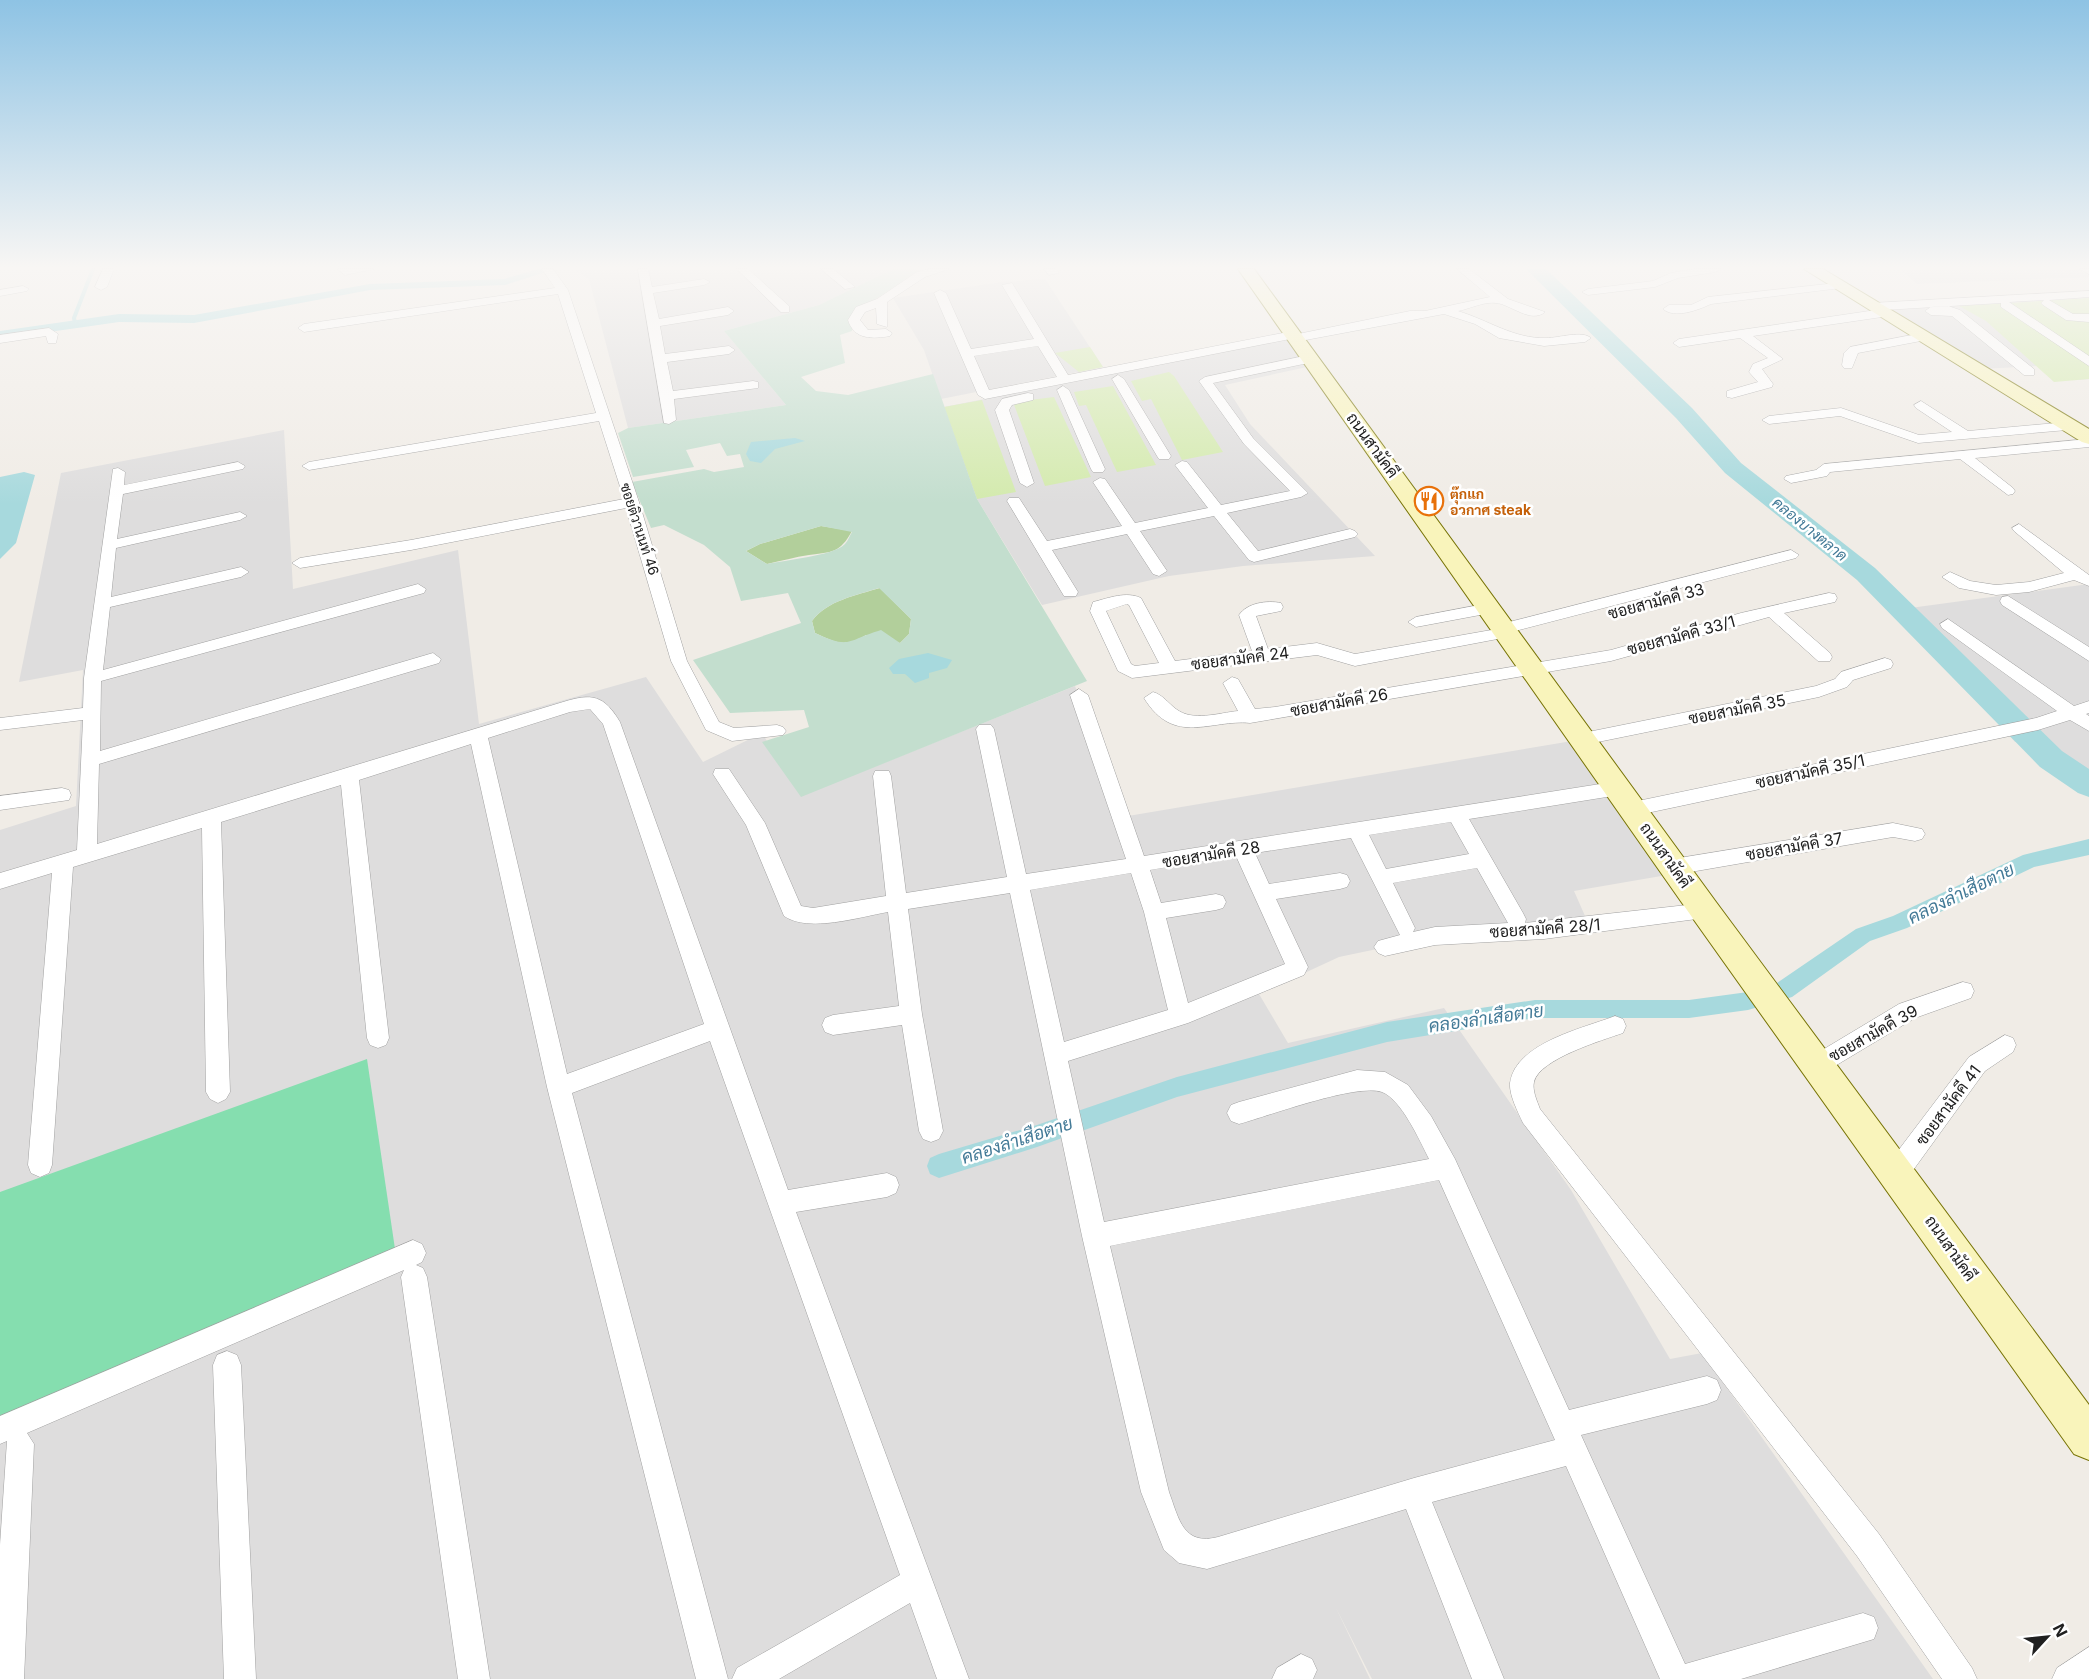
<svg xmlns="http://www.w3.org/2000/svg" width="2089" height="1679" viewBox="0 0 2089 1679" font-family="Inter,Sarabun,sans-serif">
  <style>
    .residential { fill: #dedddd }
    .grass { fill: #d3eaad }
    .forest { fill: #b2cf9b }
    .wetland { fill: #c3dece; fill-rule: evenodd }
    .pitch { fill: #85deaf }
    .water { fill: #a7d9dd }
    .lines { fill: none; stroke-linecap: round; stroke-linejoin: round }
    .stream { stroke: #a7d9dd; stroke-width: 4 }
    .canal { fill: #a7d9dd; fill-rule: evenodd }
    .river { fill: #a7d9dd; fill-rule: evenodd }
    .street-casing { stroke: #a1a1a1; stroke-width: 1 }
    .secondary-casing { stroke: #787406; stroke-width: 2 }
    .street { fill: #fff; fill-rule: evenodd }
    .secondary { fill: #f9f4bb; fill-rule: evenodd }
    .labels { text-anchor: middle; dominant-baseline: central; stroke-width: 5; stroke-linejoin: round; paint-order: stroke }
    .far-food-label { font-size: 14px; font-weight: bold; fill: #c56008; stroke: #fff; text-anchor: start }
    .far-street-label { font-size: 14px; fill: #202020; stroke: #fff }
    .far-water-label { font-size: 15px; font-style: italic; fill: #437a97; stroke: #fff }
    .street-label { font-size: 16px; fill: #202020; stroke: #fff }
    .water-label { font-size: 18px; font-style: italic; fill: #437a97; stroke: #fff }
  </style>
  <rect width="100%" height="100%" fill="#f0ece6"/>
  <path class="residential" d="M573,269h320l-74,36 -95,26 62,74 -158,23 -39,-149z
    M1900,269h189v8l-172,7z
    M1045,279l58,88 -162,32 -17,-49 -31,-52 109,-16z
    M2089,296v83l-10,1 -21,-15 -78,4 -97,-63z
    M1287,339l20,28 -82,18 25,39 125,132 -132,10 -74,10 -127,29 -65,-106 -33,-92z
    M284,430l9,159 165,-39 21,174 167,-47 57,85 59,-29 39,63 274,-110 47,131 450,-76 95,134 -93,16 15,34 -150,11 -100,21 -80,37 29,49 156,-35 127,182 99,169 32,-6 231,326h-561l-36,-71 34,71h-1370v-849l76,-24 7,-136 -64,12 42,-209z
    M2089,584v188l-51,-38 -23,8 -19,-22 30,-4 -116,-108z"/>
  <path class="grass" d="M2089,298v81l-35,3 -68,-61 -27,-15z
    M1090,347l13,20 -24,5 -24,-19z
    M1169,372l5,4 49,76 -41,8 -31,-61 -9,2 -11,-20z
    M1113,386l43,79 -39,7 -31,-67 -7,1 -5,-14z
    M1054,397l37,80 -46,9 -32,-84z
    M982,400l34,92 -39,7 -33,-92z"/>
  <path class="forest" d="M821,526l31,5c-12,22 -20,21 -43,24 -14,2 -28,6 -42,9l-21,-13 14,-7z
    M880,588l31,31 -2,15 -9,9 -34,-8c-22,13 -29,8 -51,-2l-3,-12c14,-20 45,-26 68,-33z"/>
  <path class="wetland" d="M893,269h24l1,2 -66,44v16l-12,4 5,28 -44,14 15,14 32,4 85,-21 44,125 110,182 -286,116 -39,-55 47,-15 -5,-17 -74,3 -37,-53 108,-37 -13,-30 -47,8 -11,-34 -26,-22 -40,-20 -13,3 -19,-46 72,-13 10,3 30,-5 -4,-13 -13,2 -7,-13 -34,7 8,17 -61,10 -15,-44 10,-5 158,-23 -62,-74 95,-26zM821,526l31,6c-2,3 -4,9 -7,12 -12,12 -60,16 -78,20l-21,-13 14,-7zM879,588l32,31 -2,15 -9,9 -19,-13c-34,10 -30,20 -66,3l-3,-12c14,-20 45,-26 67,-33z"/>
  <path class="pitch" d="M367,1059l28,190 -395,168v-225z"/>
  <path class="water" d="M795,438l10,3 -30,8 -14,14 -11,-2 -4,-7 5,-12z
    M24,472l11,3 -19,68 -16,16v-82z
    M928,653l24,7 -5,8 -18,5v5l-14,5 -10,-9h-12l-4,-6 10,-9z"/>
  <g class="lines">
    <path class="stream" d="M75,323l-1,-5 19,-49"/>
    <path class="canal" d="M538,269h17l-50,16 -135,5 -176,33 -75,-1 -119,17v-8l119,-17 75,1 176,-31 134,-5z
      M2089,839v16l-55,12 -127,61 -37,13 -78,56 -44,13 -59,8h-154l-148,24 -210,55 -140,50 -98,31 -9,-4 -3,-8 3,-8 9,-4 98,-29 140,-48 210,-55 148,-22h154l59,-8 29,-9 79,-54 37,-13 130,-61z"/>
    <path class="river" d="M1526,269h20l146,139 49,55 134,105 187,183 27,18v28l-11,-4 -38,-26 -183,-187 -132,-107 -49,-55z"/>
    <g class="street-casing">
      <path id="street" d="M103,269h11l-7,18 -6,3 -6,-3z
        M338,269h36l-29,6z
        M542,269h11l15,21 71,212 48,159 32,61 15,6 43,-3 6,2 3,4 -3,4 -51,6 -26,-11 -35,-69 -45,-153 -215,42 -111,18 -8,-5 8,-5 111,-18 213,-41 -25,-78 -290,49 -7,-4 7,-4 287,-49 -38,-119 -254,38 -6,-4 6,-4 251,-36z
        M638,269h10l4,18 52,-8 6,3 -6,3 -51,8 6,26 69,-12 6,4 -6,4 -68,11 5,28 64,-8 6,4 -6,4 -62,8 6,29 80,-10 5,1v6l-84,11 2,21 -7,4 -5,-1z
        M737,269h11l41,37v6h-8z
        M821,269h12l22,18 -10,2z
        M930,269h19l-24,8 -38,25v25l-10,-3 -1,-16 -11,4 -5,8 8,10 18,-1 6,4 -2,3c-17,3 -36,4 -42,-16l8,-13 21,-8 40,-27z
        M1044,269h12l3,4 -10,2z
        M1457,269h12l39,30 37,13c-14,12 -35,-8 -49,-9 -11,-2 -27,6 -38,8 30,9 56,28 88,27 13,0 36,-8 45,0l-6,4 -41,4 -45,-8 -24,-14 -31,-10 -149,28 -5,-3 -305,60 -7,-4 -44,-102 6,-3 6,3 25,56 63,-10 -32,-54 10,-2 56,92 225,-44 5,3 112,-23h15l65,-14zM1038,346l19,31 -68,13 -15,-34z
        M1695,269h26l-6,3 -37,6 -23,9 -67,8 -6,-3 6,-3 65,-8 18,-8z
        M2080,269h9v5z
        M1837,283l6,3 -2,2 -130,16c-13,6 -36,15 -48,5l6,-4h22l17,-8z
        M23,286l6,3 -2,2 -27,5v-6z
        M2089,291v6l-40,3 24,14h16v8l-23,-2 -23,-15 -2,-2 3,-3 -35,2 80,54v10l-88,-59v-4l-117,7 4,3 -6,4 -129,19 30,23 -21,10 11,15 -1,3 -40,11 -5,-1v-6l31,-9 -9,-10 4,-8 15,-6 -28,-20 -61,9 -6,-4 6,-4 197,-29 -9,-3 6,-4z
        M1948,306l12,4 74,59v6h-10l-72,-59 -21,-1 -6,-4 6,-4z
        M49,328l9,6 -2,9h-8l-2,-7 -46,7v-8z
        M1922,333l4,1v6l-68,13 -6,15h-8l-2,-3 2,-12 6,-6z
        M1309,355l6,4 -2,3 -100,21 40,55 55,55 -7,4 -74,16 31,38 92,-22 5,2 3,3 -3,3 -101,25 -5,-2 -35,-44 -74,15 27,40 -8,5 -6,-2 -26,-40 -75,16 26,42 -2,4h-12l-57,-95 2,-3h10l28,43 75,-15 -29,-44 7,-4 5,1 30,44 73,-15 -33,-43 7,-4 5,1 34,43 69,-14 -46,-47 -45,-63 6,-4z
        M1118,375l6,4 47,77 -2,3h-10l-2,-3 -45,-77z
        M1063,386l6,4 36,79 -2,3h-10l-2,-3 -34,-79z
        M1028,393l5,1v6l-21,5 -3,5 25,73 -7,4 -7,-4 -25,-73 7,-11z
        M1921,401l47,30 99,-9 7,4 -7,4 -149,13 -78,-27 -71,8 -7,-4 7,-4 72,-8 78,27 33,-3 -36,-24 -2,-3z
        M2089,439v8l-114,11 38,30 2,3 -2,3 -5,1 -48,-36 -130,13 -3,4 -36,7 -7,-4 2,-3 30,-6 8,-6z
        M238,462l7,4 -2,3 -120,25 -6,45 123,-27 7,4 -7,4 -124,28 -5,49 130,-30 8,5 -8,5 -131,30 -7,63 315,-86 8,5 -2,4 -323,88 -1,70 333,-98 8,6 -2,4 -340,101 -2,80 466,-142c29,-9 41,-7 57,20l168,468 99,-17 9,4 3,8 -3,8 -9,4 -91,15 173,467h-32l-27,-76 -131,76h-47l5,-11 163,-93 -190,-534 -138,52 156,586h-32l-149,-592 -76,-343 -112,36 30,258 -3,7 -8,3 -8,-3 -3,-7 -26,-253 -120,37 9,270 -4,7 -8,4 -8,-4 -4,-7 -4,-264 -129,39 -21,298 -3,8 -9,4 -9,-4 -3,-8 24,-292 -52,16v-16l77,-23 6,-130 -83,10v-12l83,-10 1,-30 29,-209 5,-1 7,4 -1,13zM590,709l13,15 101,300 -137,50 -79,-336 82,-26z
        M2019,524l70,51v11l-15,-6 -45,12 -33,3 -37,-7 -17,-11 8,-5 20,9 26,4 33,-3 35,-9 -50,-42 -2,-3z
        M1791,550l8,5 -3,3 -281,73 -1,5 -6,1 -153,29 -38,-11 -185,23 -14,-7 -28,-60 3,-9c16,-4 33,-11 48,-4l34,63 77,-10 -13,-36c8,-12 28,-15 42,-12l2,4 -2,4 -25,5 12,33 49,-6 38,11 142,-25 2,-5 6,-1zM1127,604l2,1 30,58 -24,3 -4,-2 -25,-53z
        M1829,593l6,1 2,4 -2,4 -51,11 46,40 2,4 -2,4h-12l-49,-44 -158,44 -361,62c-39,-4 -76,24 -106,-25l9,-6c10,3 15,11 23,17 17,13 42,4 62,2l-15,-28 9,-6 6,2 17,30 20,-2 336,-57 130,-37z
        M2008,596l81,51v14l-87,-56 -2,-4 2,-4z
        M1490,603l8,5 -2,4 -80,15 -8,-5 8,-5z
        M1948,619l126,87 15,-5v12l-3,1 3,2v15l-19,-11 -32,10 -405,86 -7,-2 -3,-5 3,-5 7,-2 403,-84 21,-7 -115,-83 -2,-4z
        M1885,658l6,2 2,4 -2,4 -38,12 -6,7 -28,10 -236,48 -6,-1 -3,-5 3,-5 6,-1 233,-47 19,-7 6,-7z
        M1079,689l9,6 56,161 475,-75 7,2 2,5 -2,5 -7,2 -150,24 54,94 3,6 -1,4 180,-20 7,2 3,6 -3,6 -168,22 -109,6 -50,11 -7,-3 -4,-6 4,-6 22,-6 -49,-97 -96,15 14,31 71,-11 7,2 3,6 -3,6 -7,2 -64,10 32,68 -4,8 -116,48 -120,38 36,161 325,-63c-9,-18 -28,-60 -47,-67 -25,-9 -114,24 -143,32l-8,-3 -4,-8 4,-8 8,-3 118,-32 28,2 23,13 23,31 24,43 114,251 138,-34 10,4 4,10 -4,10 -10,4 -126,31 104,229 178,-51 11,4 4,11 -4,11 -133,40h-81l-94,-213 -134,36 72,177h-32l-66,-170 -199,60 -28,-6 -15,-13 -23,-58 -59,-256 -72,-343 -102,16 14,105 21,117 -4,8 -8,3 -8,-3 -4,-8 -17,-106 -69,10 -8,-3 -3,-7 3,-7 8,-3 66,-9 -11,-94c-29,5 -79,21 -104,4l-38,-91 -33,-51 2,-5h14l36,54 36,83 12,2 73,-12 -13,-120 2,-5h14l2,5 15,117 101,-16 -31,-148 3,-4h12l3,4 32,145 100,-15 -56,-164zM1451,822l18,32 -83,15 -17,-34zM1236,856l49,108 -97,39 -22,-85 50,-8 7,-2 3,-6 -3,-6 -7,-2 -55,9 -11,-33zM1477,868l31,55 -73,4 -22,5 2,-4 -22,-45zM1131,873l13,39 24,98 -104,32 -34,-152zM1439,1180l116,260 -141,38 -196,59c-35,9 -39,-18 -49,-45l-59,-246z
        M62,788l7,2 2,5 -2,5 -69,10v-14z
        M1893,823l29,6 3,5 -3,5 -7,2 -22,-4 -220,38 -7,-3 -3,-5 3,-5 7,-3z
        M1963,982l8,2 3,7 -3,7 -56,20 -90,54 -8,3 -8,-3 -3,-7 3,-7 90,-54z
        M1615,1016l8,3 3,7 -3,7c-20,7 -84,26 -89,49 -2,8 3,19 6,27l339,425 93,134 5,11h-35l-85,-123 -334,-433c-5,-11 -14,-28 -13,-40 5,-40 74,-55 105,-67z
        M2005,1035l8,3 3,7 -3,7 -28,19 -79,109 -9,4 -9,-4 -3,-8 3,-8 81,-107z
        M413,1240l9,4 4,9 -4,9 -6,3 7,3 4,9 63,402h-32l-57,-402 3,-7 -377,163 7,11 -10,235h-24v-134l7,-104 -7,3v-28z
        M227,1351l10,4 4,10 15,314h-32l-11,-314 4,-10z
        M2089,1647v32h-37l5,-11z
        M1301,1654l11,5 5,11 -4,9h-41l5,-11z"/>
    </g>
    <g class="secondary-casing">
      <path id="secondary" d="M1238,269h16l462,633 373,503v55l-15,-6 -380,-534z
        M1804,269h19l266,160v15l-7,-2z"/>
    </g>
    <use href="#street" class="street"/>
    <use href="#secondary" class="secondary"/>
  </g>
  <linearGradient id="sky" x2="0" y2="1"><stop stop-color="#8ec3e4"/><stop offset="0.53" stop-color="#f8f6f4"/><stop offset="1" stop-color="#f8f6f4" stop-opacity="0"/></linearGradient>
  <rect width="2089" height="504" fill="url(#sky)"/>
  <defs>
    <g id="restaurant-ring" transform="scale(1.5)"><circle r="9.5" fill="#fff" stroke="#e8710a" stroke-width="1.5"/><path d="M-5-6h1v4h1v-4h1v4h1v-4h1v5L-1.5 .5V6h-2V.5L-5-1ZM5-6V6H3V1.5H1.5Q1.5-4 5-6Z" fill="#e8710a"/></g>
  </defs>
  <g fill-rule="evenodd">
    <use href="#restaurant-ring" x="1429" y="501"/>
  </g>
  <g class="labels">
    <g class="far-food-label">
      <text x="1450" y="493">ตุ๊กแก<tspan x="1450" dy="16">อวกาศ steak</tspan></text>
    </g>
    <g class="far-street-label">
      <text transform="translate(640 529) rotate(72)">ซอยติวานนท์ 46</text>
    </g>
    <g class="far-water-label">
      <text transform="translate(1810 529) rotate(39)">คลองบางตลาด</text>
    </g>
    <g class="street-label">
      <text transform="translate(1373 445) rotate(54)">ถนนสามัคคี</text>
      <text transform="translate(1656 601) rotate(-15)">ซอยสามัคคี 33</text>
      <text transform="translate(1681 635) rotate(-15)">ซอยสามัคคี 33/1</text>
      <text transform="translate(1240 658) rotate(-7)">ซอยสามัคคี 24</text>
      <text transform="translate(1339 702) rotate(-10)">ซอยสามัคคี 26</text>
      <text transform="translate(1737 709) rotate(-11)">ซอยสามัคคี 35</text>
      <text transform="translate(1810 771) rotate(-12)">ซอยสามัคคี 35/1</text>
      <text transform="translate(1794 846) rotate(-10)">ซอยสามัคคี 37</text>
      <text transform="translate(1211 854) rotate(-9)">ซอยสามัคคี 28</text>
      <text transform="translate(1666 855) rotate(55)">ถนนสามัคคี</text>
      <text transform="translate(1545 928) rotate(-4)">ซอยสามัคคี 28/1</text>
      <text transform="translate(1873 1033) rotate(-29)">ซอยสามัคคี 39</text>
      <text transform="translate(1948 1105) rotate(-53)">ซอยสามัคคี 41</text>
      <text transform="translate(1951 1248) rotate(55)">ถนนสามัคคี</text>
    </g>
    <g class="water-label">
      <text transform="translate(1961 893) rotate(-26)">คลองลำเสือตาย</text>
      <text transform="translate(1486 1018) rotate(-8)">คลองลำเสือตาย</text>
      <text transform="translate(1017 1140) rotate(-18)">คลองลำเสือตาย</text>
    </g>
  </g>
  <g transform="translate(2047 1637) rotate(63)" stroke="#ffffff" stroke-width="4.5" paint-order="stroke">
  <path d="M0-4.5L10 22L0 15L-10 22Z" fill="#202020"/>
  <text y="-9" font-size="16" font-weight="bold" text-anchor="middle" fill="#202020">N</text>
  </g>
</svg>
